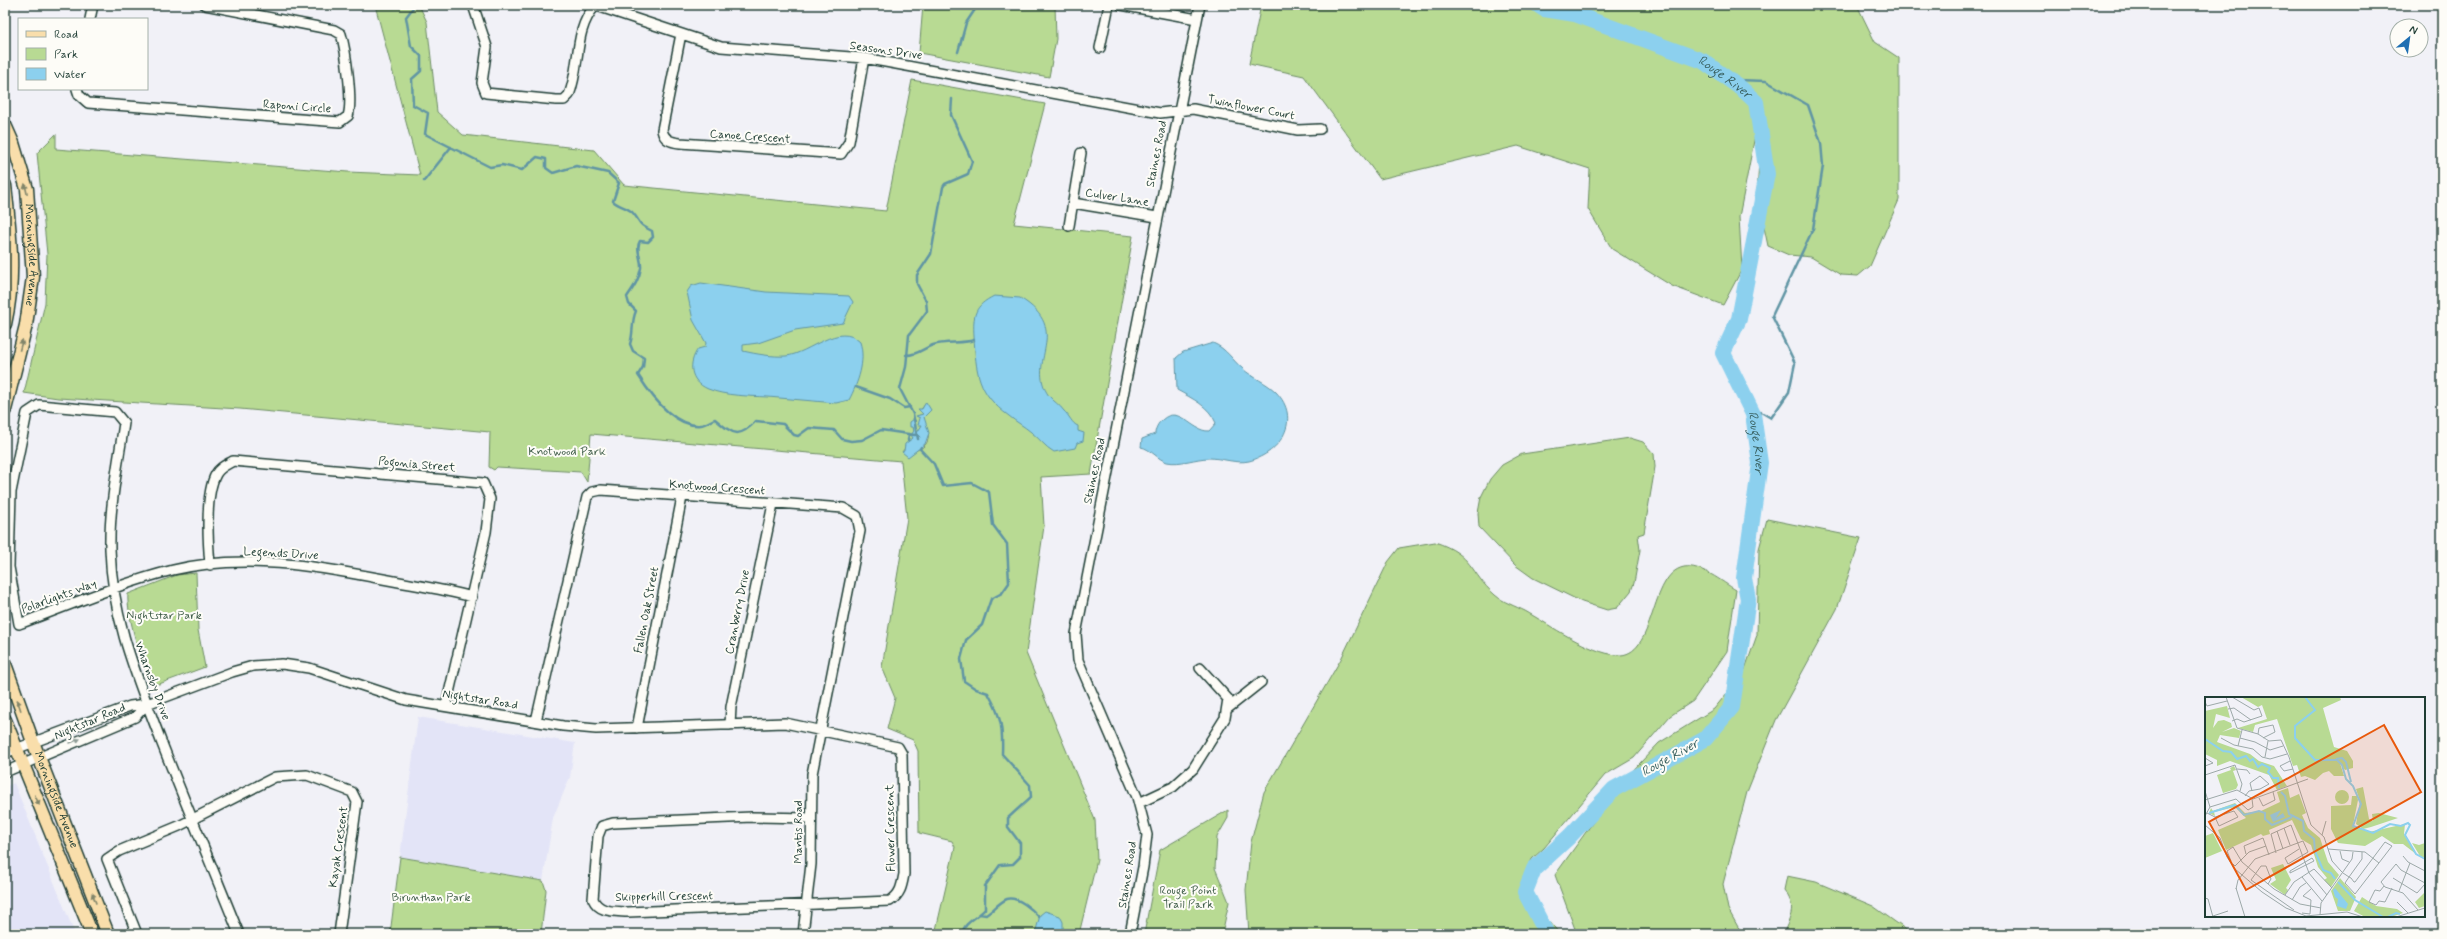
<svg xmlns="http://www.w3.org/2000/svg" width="2447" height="939" viewBox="0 0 2447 939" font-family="Mynerve,sans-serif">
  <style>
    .built { fill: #e3e4f7 }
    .green { fill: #b8da93; stroke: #6c8c64; fill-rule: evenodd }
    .water { fill: #8cd0ee; stroke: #6095a4 }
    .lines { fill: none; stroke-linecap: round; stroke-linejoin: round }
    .stream { stroke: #6095a4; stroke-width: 2.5 }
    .river { stroke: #8cd0ee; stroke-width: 16 }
    .minor-casing { stroke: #1f3d34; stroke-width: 12 }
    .major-casing { stroke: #1f3d34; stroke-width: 15 }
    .minor { stroke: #fdfcf7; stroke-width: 9 }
    .major { stroke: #f9deab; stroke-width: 12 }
    .oneway { fill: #81856a }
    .oneway2 { fill: #8e9c96 }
    .labels { text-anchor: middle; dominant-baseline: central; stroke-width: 4; stroke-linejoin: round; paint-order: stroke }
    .street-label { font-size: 12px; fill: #1f3d34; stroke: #fdfcf7 }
    .park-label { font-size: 12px; fill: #3e5c47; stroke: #fdfcf7 }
    .water-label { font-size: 13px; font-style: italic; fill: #3a6262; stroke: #fdfcf7 }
    .inset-river { fill: none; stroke: #8cd0ee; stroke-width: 2 }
    .inset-road { fill: none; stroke: #9da9a9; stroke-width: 1 }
    .view { fill: #e8590c; fill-opacity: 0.15; stroke: #e8590c; stroke-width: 2 }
    .inset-edge { fill: none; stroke: #1f3d34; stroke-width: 2 }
  </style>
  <rect width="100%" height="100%" fill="#f1f1f7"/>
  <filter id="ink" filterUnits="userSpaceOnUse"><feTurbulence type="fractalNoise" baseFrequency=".025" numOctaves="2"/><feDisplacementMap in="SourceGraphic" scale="8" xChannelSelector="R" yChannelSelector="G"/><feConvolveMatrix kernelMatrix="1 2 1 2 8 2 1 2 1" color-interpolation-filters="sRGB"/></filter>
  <g filter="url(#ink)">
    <path class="built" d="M418,717l157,26 -5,34 -17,41 -10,63 -143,-24z
      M14,783l61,151h-70v-147z"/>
    <path class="green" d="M375,5h44l8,17 10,90 26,23 131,15 30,35 262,26 26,-131 133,24 -31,120 119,12 -42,238 -50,3 3,49 -18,127 69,167 2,40 -18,74h-144l20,-87 -3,-6 -33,-8 -1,-82 -5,-11 -26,-11 8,-31 -13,-31 25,-149 -6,-57 -310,-27 -4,48 -6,-10 -84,-5 -3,3 -5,-3 1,-35 -250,-23 -182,-11 -34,-5 21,-90 2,-49 -10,-101 19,-19v15l292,23 72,3zM926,403l4,7 -6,7c0,6 3,10 4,15 3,17 -14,20 -26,20l11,-14 2,-18 1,15 5,2 1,-12 -4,-9 5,-2 -3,-3z
      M923,5h132l1,34 -7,38 -130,-24z
      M1261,5h596l18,37 24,16v142l-29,66 -12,10 -17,-1 -30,-18 -22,-2 -21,-9 -11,-52 3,-51 -1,-28 -20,102 3,52 -19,36 -51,-19 -60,-37 -24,-40 2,-40 -72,-23 -138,33 -76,-103 -55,-12z
      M1630,438l13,4 11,12 1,13 -11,66 -6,2 2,15 -6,33 -3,8 -14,17 -10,2 -25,-8 -49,-24 -18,-13 -36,-38 -1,-14 3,-16 9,-18 12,-14 20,-11z
      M1767,519l94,19 -24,71 -61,111 -29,72 -24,92 5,25 10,18 7,7h-165l-5,-5 -20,-54 67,-93 37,-39 55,-34 30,-37 13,-37 2,-86z
      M1435,542c39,13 34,30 60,53 8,7 20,11 30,16 25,14 64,42 92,44 40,3 31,-81 67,-88 17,-3 38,15 52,23l-9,61 -34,50 -23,15 -36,42 -29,17 -61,73 -12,11 -4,10v16l9,22 23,27h-311l-3,-44 5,-48 13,-50 77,-133 47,-97 11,-14z
      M196,573l2,57 7,37 -46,17 -7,-1c-10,-16 -26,-70 -24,-89l49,-19z
      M1228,810v8l-11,19 -2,31 14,34 -7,32h-78l16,-84z
      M400,857l143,24 3,9 -5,44h-151z
      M1787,876l29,6 57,24 39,28h-129c8,-18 14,-27 1,-44z"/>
    <path class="water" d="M701,283l65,9 83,4 4,6 -10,21 -48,7 -37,13 -15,2v6c13,3 30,6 43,5 23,-2 53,-35 74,-14 6,19 -2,41 -11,58l-13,3c-23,-2 -45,-4 -68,-6 -19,-1 -43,-1 -60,-8 -19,-8 -20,-26 -10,-40l7,-2 1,-4 -13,-23 -6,-28 4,-6z
      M994,296l26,2c54,33 4,63 29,98 4,5 11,9 15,15 5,4 8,13 14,15v5l6,2 -1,8 -6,2 -2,5 -21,4c-9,-5 -15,-14 -23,-20 -7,-6 -15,-10 -22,-16 -32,-23 -33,-44 -35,-80 -1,-21 0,-30 20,-40z
      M1213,343c14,6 19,17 30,26 10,9 23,13 33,23 26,27 5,61 -27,69 -13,3 -27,-3 -40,-3 -13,0 -29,7 -42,4 -10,-3 -16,-13 -26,-15l1,-8 13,-5c0,-5 3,-11 7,-14 17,-16 30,12 47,11l7,-8c-7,-17 -23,-24 -39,-33l-1,-32 7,-6z
      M926,402l5,8 -7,7 5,16 -4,11 -17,13 -6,-5 2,-1 1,-7 8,-6 -2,-3 3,-4 -1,-4h-3v-5l4,-3 2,16 5,2 -4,-4 5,-8h-4l2,-7 -4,-2 7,-2 -5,-5h4z
      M1045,911l15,5 3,6v12h-28l5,-19z"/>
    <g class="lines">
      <path class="stream" d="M415,5l-9,12 5,29 10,10v15l-9,8 1,26 15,8 -3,21 65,33 12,-2 20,5 15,-13 9,2v9l7,5 23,-7 32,7 11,10 -6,18c6,6 15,6 20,12 9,10 3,10 19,18l1,6 -5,5 -8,-1c-5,8 2,18 1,27 -2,12 -8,20 -14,29l2,7 7,7c-5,11 -2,21 -6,33l3,7 11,7 -1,9 -5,8c12,19 36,53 63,50 4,0 10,-5 14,-6 18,15 23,21 41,2l27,3 11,11 4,1 11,-8 25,2 8,9 9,2 11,-1 19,-10 34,5
        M958,52l8,-29 12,-18
        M1738,80l28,1 42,24 13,38 2,23 -10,63 -41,87 23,47 -6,29 -18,26 -10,-6
        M424,181l27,-34
        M906,355c10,1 18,-7 27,-10 14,-4 28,-1 41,-5
        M856,387l34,12 14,9 6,-1
        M918,439l-5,-25 -13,-25 6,-22 3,-32 18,-24 -1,-10 -9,-17v-9l14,-21 12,-67 2,-3 23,-10 4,-13 -21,-46 1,-16
        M908,440l1,-6
        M921,447l-1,2 14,15 9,22 29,-3 17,9 4,33 14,19 2,39 -7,10 -11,6 -9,26 -16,15 -5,19 3,22 12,8 12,4c13,23 15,34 14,61l28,31 1,12 -23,21v9l12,16v14l-7,7 -13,1 -15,21v23c-8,9 -21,13 -23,25
        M980,914l6,1c7,-4 13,-13 21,-16 11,-3 26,11 32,18"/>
      <path class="river" id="s1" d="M1538,5l6,4 31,5 128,47 39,28 14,13 11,72 -28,145 -16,34 30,61 7,49 -16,115 4,21 -16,108 -27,32 -91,50 -44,47 -36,33 -9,23 22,42"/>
      <g class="minor-casing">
        <path id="minor" d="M473,5l14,42 -5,36 4,10 70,7h8l5,-5c12,-30 4,-64 26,-89
          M594,5l127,42 143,11 296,55 33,-4 105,21 22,-1
          M1121,5l76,14
          M90,19l3,-14
          M681,34l-19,96c2,10 9,12 18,13l161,11 8,-12 15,-84
          M1100,48l9,-43
          M77,89l2,6 9,8 252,19 8,-6c5,-14 -2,-66 -7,-82l-7,-4 -129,-25
          M1073,203l84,14
          M1069,226l12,-73
          M210,565c-2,-23 -5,-71 6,-91 4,-7 10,-9 17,-13l250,22 7,16 -4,33 -40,174
          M1227,709l34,-27
          M536,721l51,-224 5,-5 9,-2 242,18 14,8 3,15 -48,243 -1,90 -8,70
          M730,725l1,-18 42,-203
          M637,728l45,-231
          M5,753l125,-47 17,-2 85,-32 21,-6 29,-2 27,4 97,32 157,26 33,3 189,-6 113,24 4,7 2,120c-2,11 -3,20 -14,27l-262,11c-14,-1 -29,1 -35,-13l5,-63 4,-10 11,-3 139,-6 58,1
          M5,772l130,-55 12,-13
          M1139,803l34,-16 20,-18 32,-51 3,-19 -28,-31
          M137,934l-30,-75 12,-8 60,-25 96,-49 32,-2 45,17 5,10 -18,132
          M239,934c-26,-65 -53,-129 -78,-193 -24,-64 -49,-122 -51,-192 -1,-42 8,-84 14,-126l-9,-11 -76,-7 -12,8 -16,79 -2,75 10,57c51,-19 102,-41 154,-54 70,-17 142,-4 210,9 30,6 60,10 89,18
          M1130,934l13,-67 4,-32 -10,-38 -59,-137 -2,-26 124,-629"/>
      </g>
      <g class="major-casing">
        <g id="major">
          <path id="s2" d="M5,125l8,18 14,46 6,88 -7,48 -21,85"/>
          <path d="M5,185c5,48 11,91 0,139"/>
          <path id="s3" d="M5,664l28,78 75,192"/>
          <path d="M5,720l87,214"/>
        </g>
      </g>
      <use href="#minor" class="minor"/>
      <use href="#major" class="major"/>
    </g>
    <defs><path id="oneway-solid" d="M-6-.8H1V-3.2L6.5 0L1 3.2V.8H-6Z"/></defs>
    <g class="oneway">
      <use href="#oneway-solid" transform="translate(26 189) rotate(-102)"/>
      <use href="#oneway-solid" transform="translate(21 345) rotate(-75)"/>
      <use href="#oneway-solid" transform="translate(19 705) rotate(-109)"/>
      <use href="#oneway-solid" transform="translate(37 800) rotate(66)"/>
      <use href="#oneway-solid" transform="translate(94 898) rotate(-111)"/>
    </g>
    <use class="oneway2" href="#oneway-solid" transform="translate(75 741) rotate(-22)"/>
  </g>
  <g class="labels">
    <g class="street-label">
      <text transform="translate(886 51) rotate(8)">Seasons Drive</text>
      <text transform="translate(297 107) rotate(4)">Raponi Circle</text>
      <text transform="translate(1251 108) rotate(11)">Twinflower Court</text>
      <text transform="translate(750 137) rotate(4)">Canoe Crescent</text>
      <text transform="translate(1157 154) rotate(-79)">Staines Road</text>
      <text transform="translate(1117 198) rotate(9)">Culver Lane</text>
      <text stroke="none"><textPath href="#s2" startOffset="134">Morningside Avenue</textPath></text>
      <text transform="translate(417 465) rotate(5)">Pogonia Street</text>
      <text transform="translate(1095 471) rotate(-78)">Staines Road</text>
      <text transform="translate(717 488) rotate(4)">Knotwood Crescent</text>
      <text transform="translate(281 554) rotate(3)">Legends Drive</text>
      <text transform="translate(59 597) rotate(-20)">Polarlights Way</text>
      <text transform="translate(647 610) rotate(-79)">Fallen Oak Street</text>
      <text transform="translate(738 612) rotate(-79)">Cranberry Drive</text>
      <text transform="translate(152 681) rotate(70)">Wharnsby Drive</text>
      <text transform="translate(480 700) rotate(9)">Nightstar Road</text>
      <text transform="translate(90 722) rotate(-23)">Nightstar Road</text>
      <text stroke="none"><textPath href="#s3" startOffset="145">Morningside Avenue</textPath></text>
      <text transform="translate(891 828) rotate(-91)">Flower Crescent</text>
      <text transform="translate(799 832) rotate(-90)">Mantis Road</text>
      <text transform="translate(339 847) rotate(-82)">Kayak Crescent</text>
      <text transform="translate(1128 875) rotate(-81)">Staines Road</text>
      <text transform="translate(664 897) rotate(-1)">Skipperhill Crescent</text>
    </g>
    <g class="park-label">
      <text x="567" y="452">Knotwood Park</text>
      <text x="164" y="616">Nightstar Park</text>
      <text x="1188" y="891">Rouge Point<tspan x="1188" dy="14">Trail Park</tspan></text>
      <text x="431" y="898">Birunthan Park</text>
    </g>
    <g class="water-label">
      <text stroke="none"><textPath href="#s1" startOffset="202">Rouge River</textPath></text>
      <text stroke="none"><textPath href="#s1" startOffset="597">Rouge River</textPath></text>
      <text transform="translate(1670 758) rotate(-29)">Rouge River</text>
    </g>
  </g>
  <g transform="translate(2205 697)">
    <rect width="220" height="220" fill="#f1f1f7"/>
    <path d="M36,0h99l1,3 -18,8 11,39 13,4 6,10v7l-8,2 -5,-7 4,13h-10l-5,-5 -6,2 -8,7 -10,-4 -4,1 -4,-12 -4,1 -16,-47 -22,6 -2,7 -15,-4 29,-9 -5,-14 -4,2zM22,9l3,12 -14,-4 -3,14 5,-7 6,-1 7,3 1,4 -10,5 12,-4 7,3 -2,7 -19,-3 -3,7 33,12 9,7 15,5 13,20 -10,4 -8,-15 -39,-14 -13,5v-6l-12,-6v-43zM29,69l2,4 -3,1 5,14 -2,4 -13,4 -6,-18 14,-5 -1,-2zM158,90l6,32 4,2 -1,-7 7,-1 19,5 -27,9 -8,2 -7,-5 4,-23 -4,-12zM83,91l2,10 9,-4 7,19 -4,2 6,13 12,10 8,24 11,13 -8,12 -7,-7 3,-2 -9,-11 -7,-22 -10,-6 -9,-19 -23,10 1,4 -7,2 -2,-2 -35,16 -8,-20 28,-12 -11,-11 -21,5 1,4 -6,-3 2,-5 2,3 22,-8 10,10 16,-2 19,-9 -3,-10zM130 100a7 7 0 1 1 14 0a7 7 0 1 1-14 0ZM147,99h5l1,4 -5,25 16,7 36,-8 -1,10 12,20 -13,-10h-9l-12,-8 -17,10 -27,-3 -7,-14v-23l20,-1zM8,136l9,18 -17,7v-22zM207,146l7,2 6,-2v15l-5,-2zM78,167l8,16 -5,8 2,2 -3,5 -15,-11 6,-4 -5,-12zM135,181l16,19 -6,14h-12l-7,-20zM220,195v14l-6,2 -4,-6zM157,200l14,9 21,3 6,4 -12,4h-26l-11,-6z" fill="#b8da93"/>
    <path d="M76,113l-5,8 7,-5 2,4 -12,5 -3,-7zM130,191l13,16 -2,5 -9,-3 1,-7 -3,-2 -2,-7z" fill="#8cd0ee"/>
    <path class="inset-river" d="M100,0l10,13 -20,16v12l20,22h22l5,5 4,14 7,7 8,18 -8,22 20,7 17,-9 11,2 7,-3 2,2 -5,10 11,19 9,5M0,42l18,12 8,1 6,7 9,-3 4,5 3,-2 5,8 4,-3 8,4 -2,4 5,6h5l1,10M131,62l6,-1 4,4 5,20M76,95l4,4 4,18 14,7 1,10 10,8 1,12 8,19 8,3 4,6M4,116l26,-8 9,10 15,-4 6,2v6l7,6 20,-8M133,185l17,18 28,17M183,220l8,-4 4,1"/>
    <path class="inset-road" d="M21,0l11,31 21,6 11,7 12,-1 8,17 22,68 13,12 8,24 9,10 2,2 6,4 2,1 3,4h1l30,-40 7,4 -37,48 -10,-11 4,-6 13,-18v-7M27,0l22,13 5,-2 3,8 -18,6 -7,-3 -5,2M0,5l2,4 20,-5M23,12l6,-1 17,12M53,37l1,-6 14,-3 2,7 -12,6M16,41l13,7 19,4 9,8 8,2 17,-5M35,41l15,4 15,8 13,-4M33,49l4,-16M60,60l3,-16M0,61l8,5 -8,3M85,64l-10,5 4,5 9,-2M32,72l10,1 3,4M0,78l30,-10 7,19 -2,7M0,94l5,16 -5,9M40,99l4,-5 11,-2 9,-5 -9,-8 -10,7 2,8M54,101l4,8 12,-6 -2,-8M0,103l32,-10 16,9 55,-20M5,110l26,-8 12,11 5,-3 -1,-8M2,116l8,4 4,9 19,-9 -4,-6 -19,6M0,128l15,13 7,19 8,12 27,23 24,16 20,8 41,-4 16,5M79,131l6,17M72,134l6,18M117,138l4,-14M123,152l37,3 14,11M135,154l2,8 7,3M71,156l-5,-19 20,-9 18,48 18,22M41,157l-2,-8 19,-8 6,17M198,159l5,6 17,9M107,161l2,3 -24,12v-2zM26,164l-4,-10 6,-4 9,15 32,27 26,15 21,4M28,167l2,2 14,-14 17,-6M97,180l20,24M188,181l24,15 8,-9M63,187l3,-5 -5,-13h-5l-10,14 43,30M179,189l-4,5 -5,-1 -6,12 7,3 3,-4 6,1 7,-14M31,191l9,29M31,192l2,-9 17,-21 48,-18 5,11 -20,12 -3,-6 14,-9M194,194l11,-28M80,198l9,-13 20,-13 18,19M0,201l3,1 5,18M87,203l8,-13 6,-4M192,205l11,11M213,213l-15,-17 -18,-6 -4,-5 15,-18 5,6 24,13M97,216l8,1 1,-14 -8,-4 8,-7M115,218l1,-12 31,-44 1,-7M8,219l15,-5M191,220l29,-9"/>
    <path class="view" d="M179,28l37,67 -175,98 -37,-68z"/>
    <rect width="220" height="220" class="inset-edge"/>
  </g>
  <rect width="2447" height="939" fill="none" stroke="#fdfcf7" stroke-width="20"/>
  <rect x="10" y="10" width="2427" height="919" fill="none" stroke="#1f3d34" stroke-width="1.5" filter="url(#ink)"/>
  <rect x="18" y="18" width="130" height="72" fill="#fdfcf7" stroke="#a4b0a9"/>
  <rect x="26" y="31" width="20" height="6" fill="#f9deab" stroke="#a4b0a9"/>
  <text x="54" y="38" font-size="12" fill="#1f3d34">Road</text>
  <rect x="26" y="48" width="20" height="12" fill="#b8da93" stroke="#a4b0a9"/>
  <text x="54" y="58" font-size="12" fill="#1f3d34">Park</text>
  <rect x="26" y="68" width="20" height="12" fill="#8cd0ee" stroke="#a4b0a9"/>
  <text x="54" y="78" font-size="12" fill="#1f3d34">Water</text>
  <g transform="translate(2409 38) rotate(29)"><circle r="19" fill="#fdfcf7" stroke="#a4b0a9"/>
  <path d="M0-3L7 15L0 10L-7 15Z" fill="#1f6fb2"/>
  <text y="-6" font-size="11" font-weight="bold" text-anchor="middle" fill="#1f3d34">N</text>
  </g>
</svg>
